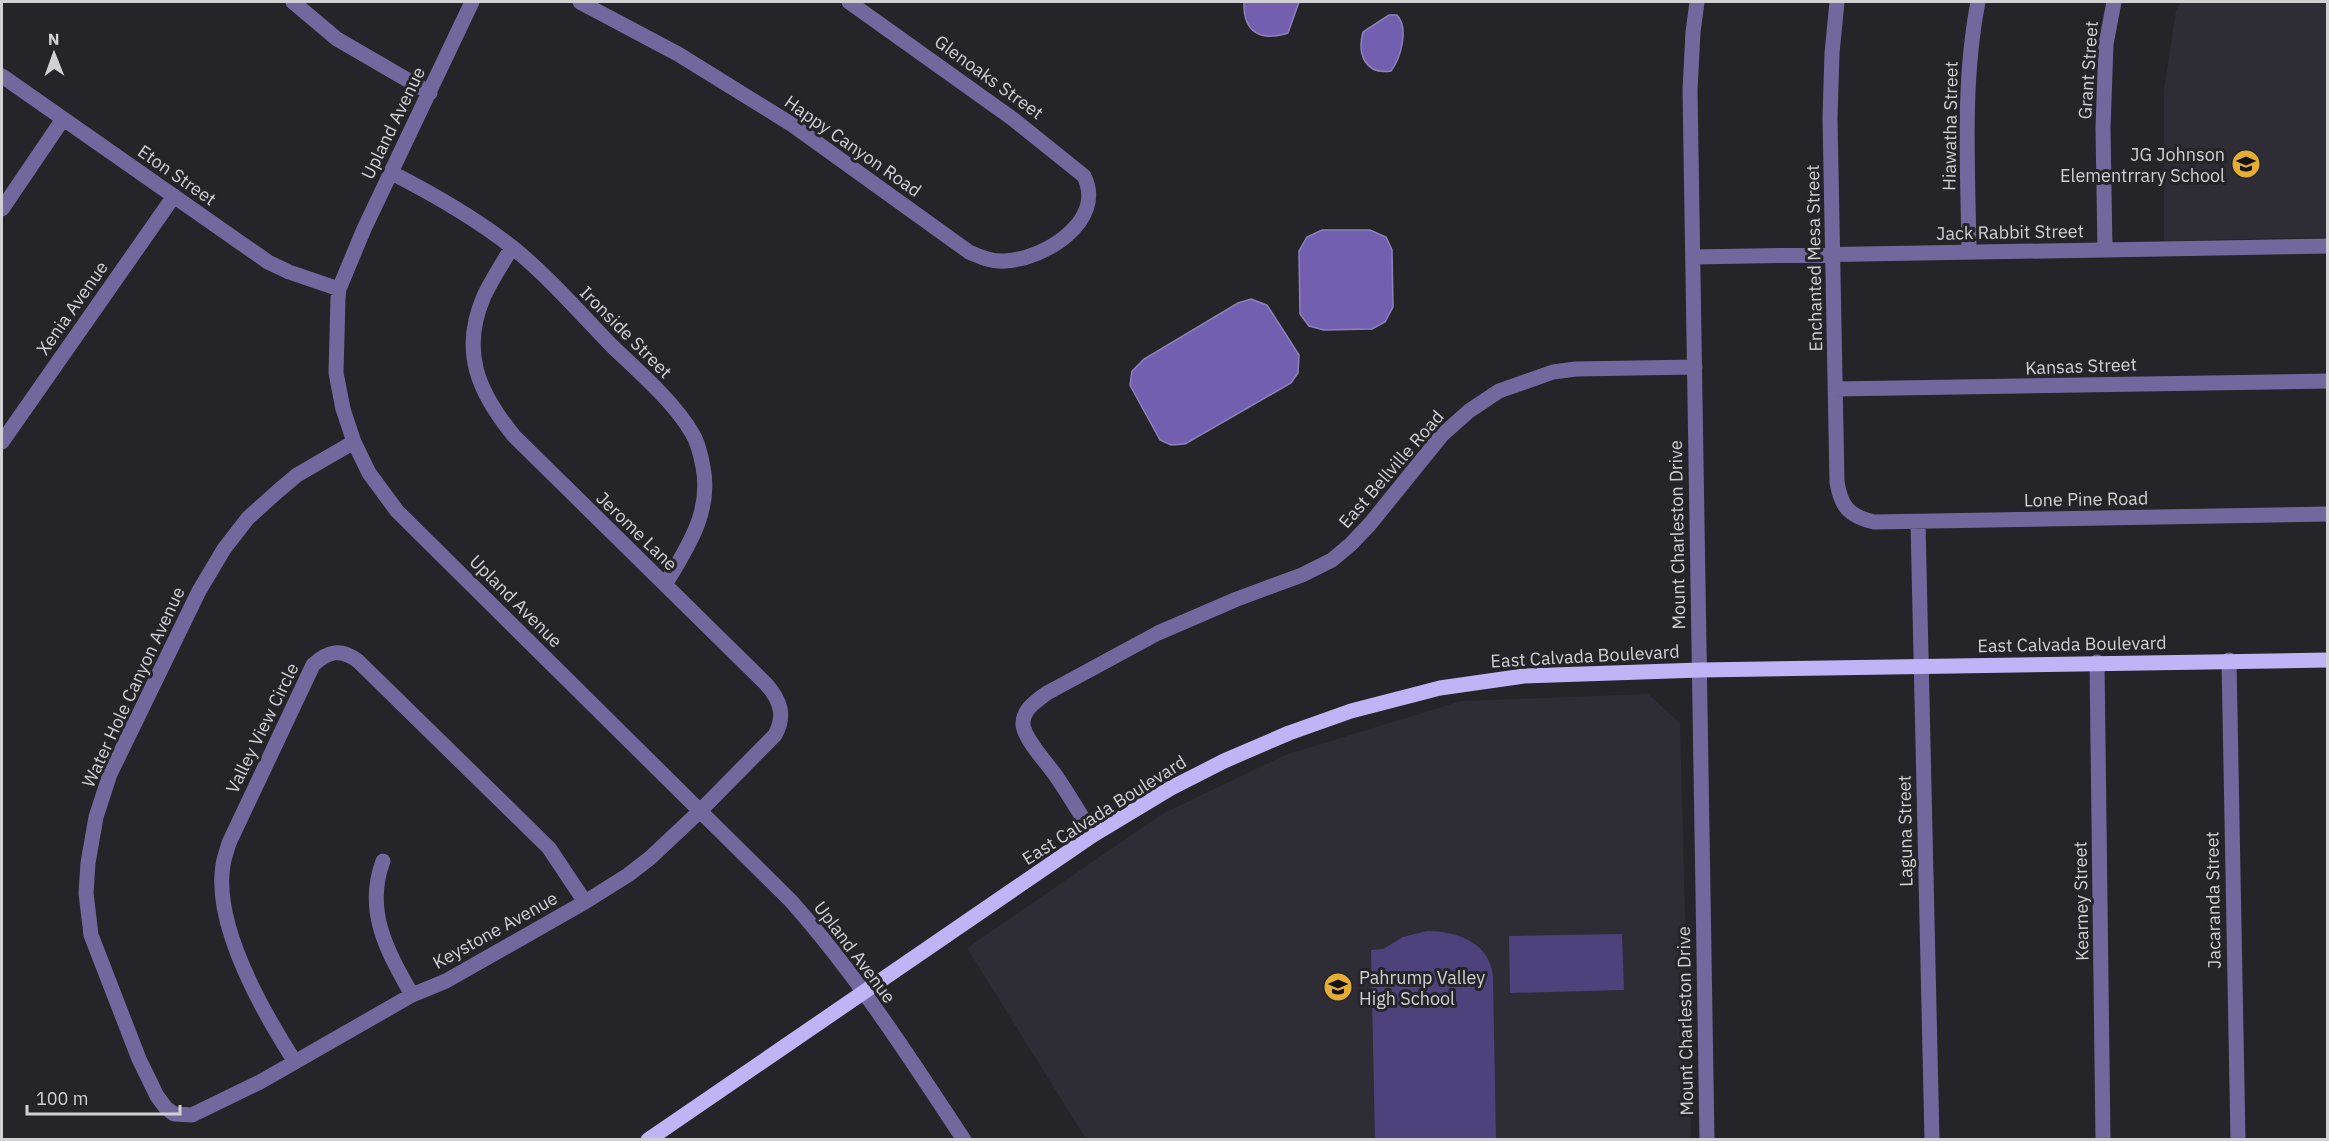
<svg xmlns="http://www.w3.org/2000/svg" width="2329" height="1141" viewBox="0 0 2329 1141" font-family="'IBM Plex Sans',sans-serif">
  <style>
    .built { fill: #2e2c35 }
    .green { fill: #4f417b }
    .water { fill: #735fb0; stroke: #8f81ba; stroke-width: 1.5 }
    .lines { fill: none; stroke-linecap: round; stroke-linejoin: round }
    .minor { stroke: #73689d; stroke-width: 15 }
    .major { stroke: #c0b3f6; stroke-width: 15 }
    .labels { text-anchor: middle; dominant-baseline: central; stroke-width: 6; stroke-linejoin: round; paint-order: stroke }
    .street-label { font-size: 18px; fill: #d1d1d3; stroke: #252428 }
    .poi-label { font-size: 18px; fill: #d1d1d3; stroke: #252428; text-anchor: end }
  </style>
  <rect width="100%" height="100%" fill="#252428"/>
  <path class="built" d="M2180,2h147v235l-163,4v-151l12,-79z
    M1648,694l32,29 11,416h-605l-119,-191 195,-134 123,-59 176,-54z"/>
  <path class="green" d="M1427,931c30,0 64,12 66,46l3,162h-121l-4,-189 12,-1 20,-12z
    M1622,934l2,56 -114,3 -1,-57z"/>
  <path class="water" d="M1244,2h55l-11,31c-28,9 -45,-1 -44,-31z
    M1389,15h8c12,13 4,43 -6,56 -26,4 -34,-17 -28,-39z
    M1322,230h48l16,7 6,13 1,57 -8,15 -13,7 -48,1 -15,-4 -9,-12 -1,-63 8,-14z
    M1251,299l16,6 32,50 -1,18 -7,10 -106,61 -14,1 -11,-5 -30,-55 2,-14 12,-12 94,-56z"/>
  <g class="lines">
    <path class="minor" d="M293,2l44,37 93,54
      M472,2l-108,227 -25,60 -1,9 -2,75 7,36 11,33 15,31 28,38 394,390c65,73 119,157 173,239
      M580,2l98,52 113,70 178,128c11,5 23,10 36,9 40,-2 101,-40 79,-85l-71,-57 -164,-117
      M1697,2l-4,30 -3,58 17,1050
      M1837,2l-5,51 -2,65 7,364c4,25 12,34 37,40l454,-8
      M2,76l266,186 21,10 50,17
      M392,173c41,21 83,45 120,74 36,29 68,66 100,99 26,25 62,56 80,87 6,9 9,23 11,34 9,45 -16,81 -38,118
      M2,209l61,-90
      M2105,250l-2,-122 3,-84 8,-42
      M1969,252c-1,-83 -7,-168 9,-250
      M1693,257l635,-11
      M1835,389l493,-8
      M2,442l172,-246
      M354,442l-57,33 -19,16 -30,27 -24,31 -25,42 -89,183 -14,43 -8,46 -2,30 5,42 48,124 18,37 9,12 8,6 18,1 68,-33 152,-87 34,-14 139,-79 43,-27 22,-17 50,-47 75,-76c11,-20 5,-35 -9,-51l-252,-248c-36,-44 -54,-85 -30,-140 8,-17 19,-33 28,-49
      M1918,523l14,617
      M2229,660l9,480
      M2097,662l6,478
      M1093,835c-12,-20 -24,-40 -37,-59 -9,-13 -31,-36 -33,-51 -1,-15 13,-24 24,-32l111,-60 79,-34 65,-24 30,-15 19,-16 19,-20 72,-89 27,-24 30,-20 54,-19 23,-3 119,-2
      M383,861c-19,51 5,91 29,134
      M295,1062c-32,-50 -82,-136 -72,-197 1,-7 4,-15 6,-22l84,-178c15,-14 28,-17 45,-4l191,187 36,54"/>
    <path class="major" d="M648,1140l445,-305 78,-47 53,-27 65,-28 62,-22 89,-23 84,-12 176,-6 628,-10"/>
  </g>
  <defs>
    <g id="school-disc" transform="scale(1.5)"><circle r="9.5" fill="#e4ae35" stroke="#252428"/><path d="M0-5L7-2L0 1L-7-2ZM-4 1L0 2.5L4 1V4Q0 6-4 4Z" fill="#111"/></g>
  </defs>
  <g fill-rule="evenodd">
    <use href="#school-disc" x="2246" y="164"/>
    <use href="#school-disc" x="1338" y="987"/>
  </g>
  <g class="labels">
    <g class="street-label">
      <text transform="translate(2088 70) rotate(-86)">Grant Street</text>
      <text transform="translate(989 77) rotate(36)">Glenoaks Street</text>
      <text transform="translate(393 123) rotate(-64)">Upland Avenue</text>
      <text transform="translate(1950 126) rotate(-89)">Hiawatha Street</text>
      <text transform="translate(853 146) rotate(35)">Happy Canyon Road</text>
      <text transform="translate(177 175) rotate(35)">Eton Street</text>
      <text transform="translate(2010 232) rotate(-1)">Jack Rabbit Street</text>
      <text transform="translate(1814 258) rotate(-91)">Enchanted Mesa Street</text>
      <text transform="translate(72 308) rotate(-55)">Xenia Avenue</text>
      <text transform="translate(626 332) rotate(45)">Ironside Street</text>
      <text transform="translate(2081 366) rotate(-2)">Kansas Street</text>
      <text transform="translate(1391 469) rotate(-49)">East Bellville Road</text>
      <text transform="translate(2086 499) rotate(-1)">Lone Pine Road</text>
      <text transform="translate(637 531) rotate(44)">Jerome Lane</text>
      <text transform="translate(1677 535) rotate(-91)">Mount Charleston Drive</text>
      <text transform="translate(516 601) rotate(45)">Upland Avenue</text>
      <text transform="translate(2072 644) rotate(-1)">East Calvada Boulevard</text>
      <text transform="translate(1585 656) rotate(-3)">East Calvada Boulevard</text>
      <text transform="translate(133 687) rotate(-65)">Water Hole Canyon Avenue</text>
      <text transform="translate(262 728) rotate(-64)">Valley View Circle</text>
      <text transform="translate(1104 810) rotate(-32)">East Calvada Boulevard</text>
      <text transform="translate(1905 831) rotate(-91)">Laguna Street</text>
      <text transform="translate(2213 900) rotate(-91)">Jacaranda Street</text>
      <text transform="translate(2081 901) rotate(-91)">Kearney Street</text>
      <text transform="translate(495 930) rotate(-29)">Keystone Avenue</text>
      <text transform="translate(855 952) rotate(53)">Upland Avenue</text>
      <text transform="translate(1685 1021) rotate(-91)">Mount Charleston Drive</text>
    </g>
    <g class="poi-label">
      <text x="2225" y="154">JG Johnson<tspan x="2225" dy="21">Elementrrary School</tspan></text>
      <text x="1359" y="977" text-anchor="start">Pahrump Valley<tspan x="1359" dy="21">High School</tspan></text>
    </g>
  </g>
  <rect width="2329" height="1141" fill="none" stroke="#d1d1d3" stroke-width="6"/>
  <g transform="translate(54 54) rotate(359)" stroke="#252428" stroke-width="4.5" paint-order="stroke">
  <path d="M0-4.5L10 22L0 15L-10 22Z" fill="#d1d1d3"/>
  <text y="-9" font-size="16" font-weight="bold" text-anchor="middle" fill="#d1d1d3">N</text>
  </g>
  <path d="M27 1105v9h153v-9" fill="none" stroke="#d1d1d3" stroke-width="3"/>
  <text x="36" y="1105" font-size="18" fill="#d1d1d3" stroke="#252428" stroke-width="4.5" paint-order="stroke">100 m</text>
</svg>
